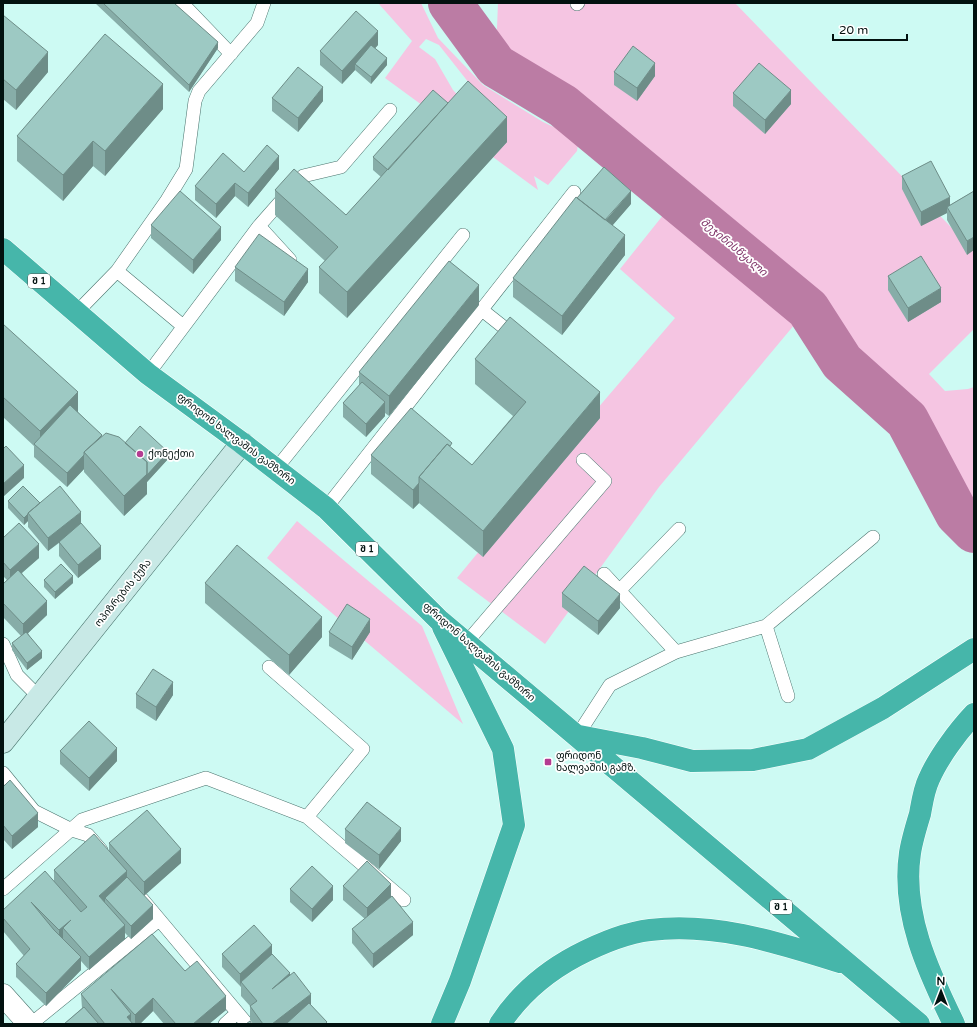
<svg xmlns="http://www.w3.org/2000/svg" width="977" height="1027" viewBox="0 0 977 1027" font-family="'Varela Round','Noto Sans Georgian',sans-serif">
  <style>
    .green { fill: #f5c5e2; fill-rule: evenodd }
    .lines { fill: none; stroke-linecap: round; stroke-linejoin: round }
    .river { stroke: #bb7ca4; stroke-width: 44 }
    .lane-casing { stroke: #4b746e; stroke-width: 14 }
    .street-casing { stroke: #4b746e; stroke-width: 23 }
    .secondary-casing { stroke: #4b746e; stroke-width: 23 }
    .highway-casing { stroke: #fff; stroke-width: 23 }
    .lane { stroke: #fff; stroke-width: 13 }
    .street { stroke: #fff; stroke-width: 22 }
    .secondary { stroke: #c8e9e6; stroke-width: 22 }
    .highway { stroke: #46b6aa; stroke-width: 22 }
    .wall { fill: #87ada8 }
    .shaded-wall { fill: #6e8d88 }
    .building { fill: #9dc9c3; stroke: #6e8d88 }
    .poi-dot { fill: #b43c91; stroke: #fff; stroke-width: 1.5 }
    .labels { text-anchor: middle; dominant-baseline: central; stroke-width: 3.5; stroke-linejoin: round; paint-order: stroke }
    .shield { fill: #fff; stroke: #4e5857; stroke-width: 1 }
    .shield-label { font-size: 9px; font-weight: bold; fill: #02110f }
    .street-label { font-size: 10px; fill: #02110f; stroke: #fff }
    .poi-label { font-size: 10px; fill: #02110f; stroke: #fff; text-anchor: start }
    .water-label { font-size: 11px; font-style: italic; fill: #7e3267; stroke: #fff }
  </style>
  <rect width="100%" height="100%" fill="#cdfaf3"/>
  <path class="green" d="M378,3h43l17,35 45,47 60,37 15,7 20,15 -1,7 -29,34 -14,-9 4,14 -153,-112 27,-37zM426,39l13,6 56,71 -16,2 -26,-28 -18,-31 -16,-12z
    M498,3h237l239,248v78l-45,45 16,17 23,-2 6,-2v118l-15,-13 -40,-83 -43,-35 -36,-50 -248,-209 -96,-63z
    M668,209l51,32 81,77 -141,169 -114,157 -88,-66 128,-155 90,-105 -55,-49z
    M297,521l125,105 41,98 -196,-166z"/>
  <g class="lines">
    <path class="river" d="M450,3l46,63 67,40 245,203 34,53 65,58 50,94 17,17"/>
    <g class="lane-casing">
      <path id="lane" d="M182,3l49,51
        M577,4l1,-1
        M259,226l31,34
        M117,271l66,55
        M482,310l34,27
        M76,313l41,-42 50,-71 19,-31 9,-68 4,-10 58,-68 7,-20
        M148,374l111,-148 44,-50 38,-9 49,-57
        M276,469l187,-234
        M326,508l248,-316
        M604,574l72,78
        M619,591l60,-62
        M766,626l22,70
        M467,642l138,-161 -22,-21
        M3,644l14,31 22,22
        M269,667l94,82 -56,68
        M577,736l33,-51 66,-33 90,-26 107,-89
        M3,773l31,38 38,19 16,5 13,15
        M3,889l79,-69 124,-42 101,39 97,83
        M142,899l105,125
        M31,1024l128,-104
        M225,1024l12,-11"/>
    </g>
    <g class="street-casing">
      <path id="street" d="M3,995l26,29"/>
    </g>
    <g class="secondary-casing">
      <path id="secondary" d="M3,742l239,-299"/>
    </g>
    <g class="highway-casing">
      <path id="highway" d="M3,249l145,125 94,69 84,65 114,113 479,403
        M579,736l63,12 50,13 61,-1 55,-11 75,-41 91,-59
        M442,1024l18,-43 54,-156 -11,-76 -60,-122
        M500,1024c19,-29 46,-52 76,-68 23,-12 48,-23 74,-26 66,-8 129,13 190,32
        M954,1024c-26,-53 -53,-111 -44,-171 2,-13 6,-26 10,-39 2,-11 4,-25 9,-35 9,-21 29,-48 45,-65"/>
    </g>
    <use href="#lane" class="lane"/>
    <use href="#street" class="street"/>
    <use href="#secondary" class="secondary"/>
    <use href="#highway" class="highway"/>
  </g>
  <path class="wall" d="M95,3h79l44,45 -29,44z
    M3,15l45,57 -32,38 -13,-11z
    M378,45l-3,3 12,17 -16,19 -16,-14 -13,14 -22,-19v-14z
    M614,72l41,4 -18,25 -23,-16z
    M733,93l58,11 -26,30 -32,-28z
    M272,98l51,3 -25,31 -26,-21z
    M448,103l59,39 -160,176 -28,-25v-26l6,-6 -50,-46v-25l71,25 35,-38 -8,-7v-13z
    M163,109l-58,67 -12,-10 -30,35 -46,-40v-25z
    M279,169l-31,38 -13,-11 -19,22 -21,-18v-14l49,-14z
    M902,176l48,29 24,-14 -7,64 -20,-35v-7l-26,13 -19,-37z
    M631,204l-19,22 13,29 -63,80 -49,-38v-19z
    M151,225l70,15 -28,34 -42,-36z
    M235,267l73,15 -24,34 -49,-35z
    M888,276l53,26 -33,20 -20,-32z
    M479,305l-90,111 -4,-3v3l-19,21 -23,-20v-14l16,-17v-14z
    M3,324l75,88 24,24 23,7 43,16 -21,23v12l-23,22 -40,-44v-3l-17,18 -33,-30v-11l-31,-29z
    M475,359l125,59 -117,139 -64,-54 -6,6 -42,-35v-19l81,-7 20,17 41,-49 -38,-32z
    M8,501l32,2 41,21 20,35 -23,19 -19,-22v-13l-11,8 -20,-24v-6l-4,4 -16,-17z
    M3,538l36,20 -17,15 25,42 -19,18 14,25 -15,12 -15,-20v-7l9,-7 -18,-19v-33l4,-4 -4,-4z
    M44,580l29,3 -18,16 -11,-12z
    M205,583l117,54 -33,38 -84,-72z
    M562,593l58,15 -22,27 -36,-28z
    M329,632h41l-18,28 -23,-14z
    M136,694l37,1 -17,26 -20,-13z
    M60,751l57,10 -28,30 -29,-27z
    M3,787l35,40 -26,22 -9,-10z
    M345,829l56,12 -22,28 -34,-26z
    M109,843l72,20 -37,32 9,24 -22,20 -6,-6v6l-36,31 -8,-9v9l-35,36 -30,-29v-13l8,-8 -21,-25v-21l51,-29v-11l55,-19z
    M343,886l48,11 -3,3 25,35 -40,33 -21,-25v-14l13,-10 -22,-19z
    M290,889l43,11 -21,22 -22,-20z
    M222,954h50l18,21 21,30 16,19h-74l-3,-4v-14l-9,-10v-9l-19,-20z
    M185,971l41,39 -17,14h-45l-11,-13 -13,13h-76l18,-16 -1,-14z"/>
  <path class="shaded-wall" d="M378,31v14l-20,22 -3,-3v6l-13,14v-13z
    M218,42v6l-29,44v-7z
    M48,52v20l-32,38v-20z
    M387,58v7l-16,19v-7z
    M655,63v13l-18,25v-13z
    M163,84v25l-58,67v-25z
    M323,87v14l-25,31v-14z
    M791,90v14l-26,30v-14z
    M507,117v25l-160,176v-26z
    M93,141v25l-30,35v-26z
    M279,156v13l-31,38v-14z
    M235,183v13l-19,22v-14z
    M631,191v13l-27,31v-13z
    M950,197v14l-3,-4v6l-26,13v-14z
    M221,227v13l-28,34v-14z
    M625,235v20l-63,80v-19z
    M974,237v13l-7,5v-14z
    M308,269v13l-24,34v-14z
    M479,285v20l-90,111v-20z
    M941,288v14l-33,20v-14z
    M78,392v20l-38,37v-18z
    M600,392v26l-117,139v-26z
    M385,402v14l-19,21v-13z
    M168,452v7l-21,23v12l-23,22v-20z
    M84,455v14l-17,18v-14z
    M24,465v13l-21,19v-13z
    M419,483v20l-6,6v-19z
    M81,512v13l-33,26v-13z
    M28,514v7l-4,4v-7z
    M39,544v14l-29,25v-13z
    M101,546v13l-23,19v-13z
    M73,576v7l-18,16v-7z
    M620,594v14l-22,27v-14z
    M47,601v14l-24,23v-14z
    M322,617v20l-33,38v-20z
    M370,619v13l-18,28v-13z
    M42,651v7l-15,12v-7z
    M173,682v13l-17,26v-14z
    M117,748v13l-28,30v-13z
    M38,813v14l-26,22v-13z
    M401,828v13l-22,28v-14z
    M181,849v14l-37,33v-14z
    M127,871v13l-22,14v7l-6,-9z
    M391,884v13l-24,25v-14z
    M333,886v14l-21,22v-13z
    M153,905v14l-22,20v-13z
    M71,920l-8,8v12l-4,4v-14z
    M413,922v13l-40,33v-14z
    M125,925v14l-36,31v-13z
    M272,945v14l-31,23 -1,5v-13z
    M81,957v13l-35,36v-13z
    M290,973v13l-18,3z
    M311,994v13l-22,17h-17z
    M226,996v14l-17,14h-16z
    M153,998v13l-13,13h-5v-9z
    M131,1014v10l-4,-7z"/>
  <path class="building" d="M103,3h71l44,39 -29,43z
    M356,11l22,20 -36,40 -22,-20z
    M3,15l45,37 -32,38 -13,-11z
    M105,34l58,50 -58,67 -12,-10 -30,34 -46,-39z
    M371,45l16,13 -16,19 -16,-13z
    M633,46l22,17 -18,25 -23,-16z
    M759,63l32,27 -26,30 -32,-27z
    M298,67l25,20 -25,31 -26,-20z
    M468,81l39,36 -160,175 -28,-25 19,-20 -63,-57 19,-21 52,46z
    M433,90l15,13 -60,67 -15,-13z
    M267,145l12,11 -31,37 -13,-10 -19,21 -21,-18 28,-33 21,19z
    M931,161l19,36 -29,15 -19,-36z
    M604,167l27,24 -26,29 -28,-22z
    M180,191l41,36 -28,33 -42,-35z
    M974,191v46l-7,4 -20,-34z
    M576,197l49,38 -63,81 -49,-38z
    M259,234l49,35 -24,33 -49,-35z
    M921,256l20,32 -33,20 -20,-32z
    M449,261l30,24 -90,111 -30,-24z
    M510,317l90,75 -117,139 -64,-54 28,-33 25,21 54,-63 -51,-43z
    M3,324l75,68 -38,39 -37,-34z
    M362,382l23,20 -19,22 -23,-21z
    M70,405l32,30 -5,5 -13,12v3l-17,18 -33,-29z
    M411,408l41,35 -2,3 -3,-2 -28,33v6l-6,7 -42,-35z
    M140,426l28,26 -21,23v-13l-22,-19z
    M106,433l13,4 28,25v12l-23,22 -40,-44z
    M6,446l18,19 -21,19v-35z
    M23,486l17,17 -12,10v1l-4,4 -16,-17z
    M60,486l21,26 -33,26 -20,-25z
    M19,523l20,21 -29,26 -7,-8v-24z
    M81,523l20,23 -23,19 -19,-23z
    M237,545l85,72 -33,38 -84,-72z
    M61,564l12,12 -18,16 -11,-12z
    M584,566l36,28 -22,27 -36,-28z
    M18,570l29,31 -24,23 -20,-21v-19z
    M347,604l23,15 -18,28 -23,-15z
    M26,632l16,19 -15,12 -15,-20z
    M153,669l20,13 -17,25 -20,-13z
    M89,721l28,27 -28,30 -29,-27z
    M10,780l28,33 -26,23 -9,-11v-38z
    M367,802l34,26 -22,27 -34,-26z
    M147,810l34,39 -37,33 -35,-39z
    M94,834l33,37 -28,25 26,29 -36,32 -26,-29 8,-8 -12,10 -28,-28 23,28 27,27 -35,36 -30,-29 14,-15 -27,-31v-8l42,-39 36,41 6,-5 -33,-37z
    M367,861l24,23 -24,24 -24,-22z
    M312,866l21,20 -21,23 -22,-20z
    M127,877l26,28 -22,21 -26,-28z
    M392,896l21,26 -40,32 -21,-25z
    M254,925l18,20 -32,29 -18,-20z
    M152,934l33,37 12,-10 29,35 -33,28h-17l-23,-26 -18,17 -24,-26 20,25 -4,3 6,7h-28l-24,-30z
    M272,954l18,19 -18,16 22,-17 17,22 -39,30h-9l-13,-18 7,-5 -16,-19z
    M309,1003l18,19 -2,2h-39z
    M84,1007l15,17h-35z
    M250,1021l2,3h-6z"/>
  <g class="poi-dot">
    <circle cx="140" cy="454" r="4"/>
    <rect x="544" y="758" width="8" height="8" rx="2"/>
  </g>
  <g class="labels">
    <g class="shield">
      <rect x="28" y="274" width="22" height="14" rx="3"/>
      <rect x="356" y="542" width="22" height="14" rx="3"/>
      <rect x="770" y="900" width="22" height="14" rx="3"/>
    </g>
    <g class="shield-label">
      <text x="39" y="281">შ 1</text>
      <text x="367" y="549">შ 1</text>
      <text x="781" y="907">შ 1</text>
    </g>
    <g class="street-label">
      <text transform="translate(236 439) rotate(37)">ფრიდონ ხალვაშის გამზირი</text>
      <text transform="translate(123 593) rotate(-51)">ოპიზრების ქუჩა</text>
      <text transform="translate(479 652) rotate(41)">ფრიდონ ხალვაშის გამზირი</text>
    </g>
    <g class="poi-label">
      <text x="148" y="454">ქონექთი</text>
      <text x="556" y="756">ფრიდონ<tspan x="556" dy="12">ხალვაშის გამზ.</tspan></text>
    </g>
    <g class="water-label">
      <text transform="translate(734 247) rotate(40)">მეჯინისწყალი</text>
    </g>
  </g>
  <rect width="977" height="1027" fill="none" stroke="#02110f" stroke-width="8"/>
  <g transform="translate(941 991)" stroke="#ffffff" stroke-width="3" paint-order="stroke">
  <path d="M0-3L7 15L0 10L-7 15Z" fill="#02110f"/>
  <text y="-6" font-size="11" font-weight="bold" text-anchor="middle" fill="#02110f">N</text>
  </g>
  <path d="M833 34v6h74v-6" fill="none" stroke="#02110f" stroke-width="2"/>
  <text x="839" y="34" font-size="12" fill="#02110f" stroke="#ffffff" stroke-width="3" paint-order="stroke">20 m</text>
</svg>
